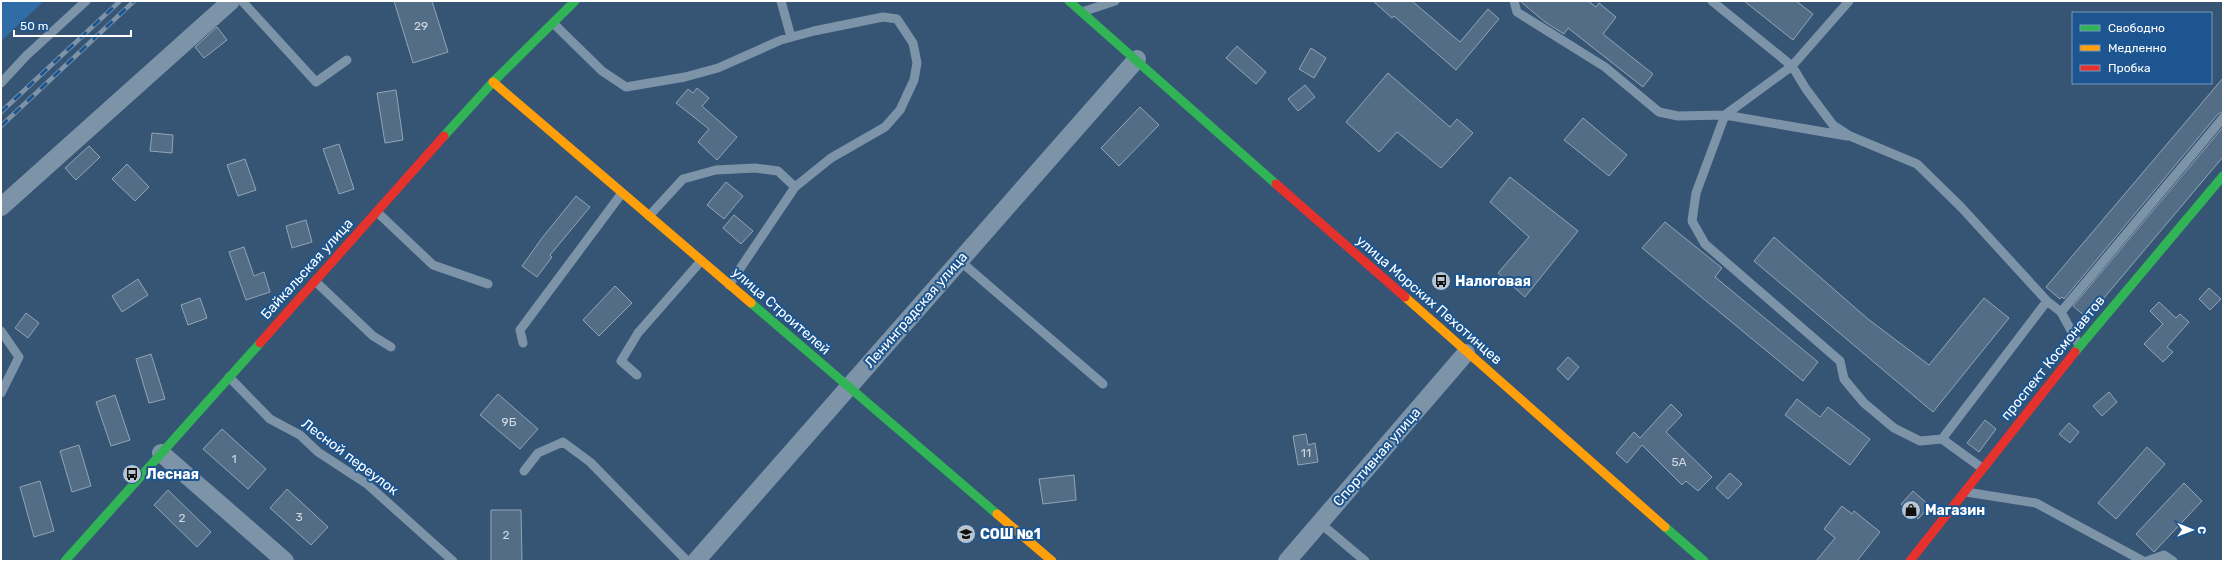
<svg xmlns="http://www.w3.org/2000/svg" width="2224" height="562" viewBox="0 0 2224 562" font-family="Rubik,sans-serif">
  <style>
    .green { fill: #306ca5 }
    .building { fill: #546d86; stroke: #92a4b6 }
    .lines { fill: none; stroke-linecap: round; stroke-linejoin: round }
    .lane { stroke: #7d93a8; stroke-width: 9 }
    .street { stroke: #7d93a8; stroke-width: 18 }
    .fast { stroke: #30b455; stroke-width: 9 }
    .slow { stroke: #ff9f0a; stroke-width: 9 }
    .jam { stroke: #e5322d; stroke-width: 9 }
    .rail-casing { stroke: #7e93a8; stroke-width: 4.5 }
    .rail { stroke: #1c558f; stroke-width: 3; stroke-dasharray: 9; stroke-linecap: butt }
    .labels { text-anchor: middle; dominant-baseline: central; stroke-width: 4; stroke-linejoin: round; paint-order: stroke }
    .number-label { font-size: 12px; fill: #d4dae1 }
    .street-label { font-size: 14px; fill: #fff; stroke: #1c558f }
    .poi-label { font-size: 14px; font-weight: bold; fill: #fff; stroke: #1c558f; text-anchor: start }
  </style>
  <rect width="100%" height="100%" fill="#365575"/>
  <path class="green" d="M1,1h43l-43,40z"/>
  <path class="building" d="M394,1h38l16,51 -35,11z
    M1373,1h39l48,41 28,-33 11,10 -43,51 -62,-54 -2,2z
    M1520,1h68l8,6 3,-4 17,14 -13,17 50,40 -10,13 -75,-59 -4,6 -19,-12z
    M1744,1h52l17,13 -20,26z
    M217,27l10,13 -23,18 -9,-11z
    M1237,46l29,26 -10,12 -30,-26z
    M1311,48l15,10 -12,20 -15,-9z
    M1388,73l62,54 7,-8 16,14 -32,35 -44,-36 -18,20 -33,-30z
    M2223,78v34l-5,2 -154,185 -2,-2 -2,2 -14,-12z
    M1305,85l10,12 -17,14 -10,-12z
    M697,88l12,10 -7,8 35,31 -20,23 -19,-18 11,-13 -33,-26 12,-14 5,4z
    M396,90l7,50 -18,3 -8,-50z
    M1140,107l19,18 -40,41 -18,-18z
    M1583,118l44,37 -18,21 -45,-36z
    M2223,127v30l-136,161 -14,-12z
    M152,133l21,2 -1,18 -22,-2z
    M339,144l15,45 -15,5 -16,-45z
    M89,146l11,11 -24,23 -11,-12z
    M245,159l11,31 -18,6 -11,-31z
    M127,164l22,23 -14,14 -23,-22z
    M1510,177l68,54 -53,66 -27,-24 31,-36 -39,-35z
    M726,182l17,14 -19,23 -17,-14z
    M576,196l14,11 -40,48 2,2 -15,20 -15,-11 20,-28z
    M734,215l19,16 -12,13 -18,-16z
    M306,220l6,22 -20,6 -6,-22z
    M1665,222l57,46 -7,9 103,85 -15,19 -161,-133z
    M1774,237l94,82 61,46 55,-67 25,20 -76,94 -179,-151z
    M244,247l10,29 10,-4 6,20 -24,8 -17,-48z
    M138,279l10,16 -26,17 -10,-16z
    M615,286l17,17 -33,33 -16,-16z
    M2209,288l12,11 -11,11 -11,-11z
    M200,298l7,20 -19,7 -7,-20z
    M2159,302l17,16 4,-4 9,8 -22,25 6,5 -10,10 -19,-18 19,-20 -13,-13z
    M26,313l13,10 -11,15 -13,-10z
    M151,354l14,45 -16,4 -13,-44z
    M1568,357l11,10 -11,13 -11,-11z
    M2109,392l8,10 -15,14 -9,-10z
    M498,394l40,35 -18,20 -40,-34z
    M115,395l15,45 -19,6 -15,-44z
    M1797,399l23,18 8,-10 42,32 -20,26 -65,-50z
    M1671,404l11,11 -16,17 46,45 -14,14 -12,-10 -4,4 -40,-40 -15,18 -11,-10 18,-21 6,6z
    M1985,420l11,9 -17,23 -12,-9z
    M2069,423l10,9 -9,11 -11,-9z
    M222,429l44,40 -18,20 -45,-40z
    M1306,434l2,11 7,-2 3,19 -20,3 -5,-29z
    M79,445l12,41 -19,6 -12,-41z
    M2147,447l18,17 -49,55 -18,-16z
    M1730,473l12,11 -14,15 -12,-11z
    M1074,475l2,25 -33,4 -4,-25z
    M40,481l14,50 -20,6 -14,-50z
    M2184,483l18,18 -48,51 -18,-18z
    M287,489l41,38 -17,18 -41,-37z
    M168,490l43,42 -14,15 -43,-42z
    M1913,491l17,15 -12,13 -17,-15z
    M1842,506l10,8 2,-3 26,21 -23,29h-41l19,-23 -11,-9z
    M491,510h30l1,51h-31z"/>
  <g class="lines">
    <path class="lane" d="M242,1l74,81 31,-22
      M781,1l10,36
      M1514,1l3,11 88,55 54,45 19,4 47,-1 122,21
      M1712,1l80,65 14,23 27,36 17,11 67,28 44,43 86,94 14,11 18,33
      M1849,1l-57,65 -67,49 -29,78 -4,28 13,23 135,117 4,18 20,24 30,25 26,13 22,-2 105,-138
      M1082,12l33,-11
      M553,23l49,48 24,16 59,-10 33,-9 63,-28 33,-9 69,-14 14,2 16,24 4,20 -3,17 -14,30 -15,17 -54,31 -36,29 -66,98
      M1,83l25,-27 60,-55
      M377,212l56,53 55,19
      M649,216l34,-37 33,-9 39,-2 23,3 17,16
      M960,261l143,123
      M315,281l58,55 18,11
      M2061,312l162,-194
      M1,331l18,26 -18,36
      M523,343l-3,-13 102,-137
      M637,375l-16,-14 17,-28 63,-72
      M229,377l41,42 30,16 18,17 49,32 86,77
      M1942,439l40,29
      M524,471l14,-18 25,-11 27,20 97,99
      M1966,492l70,11 107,58
      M1320,523l45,38
      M2147,561l17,-6 9,6"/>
    <path class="street" d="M1,207l230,-206
      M161,453l124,108
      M696,561l441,-502
      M1287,561l179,-208"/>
    <path class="fast" d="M1069,1l207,183
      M444,136l49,-54 82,-81
      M751,303l246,211
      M2075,352l148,-176
      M1665,527l39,34
      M65,561l195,-218"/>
    <path class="slow" d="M493,82l258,221
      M1405,297l260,230
      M997,514l55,47"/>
    <path class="jam" d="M1276,184l129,113
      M260,343l184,-207
      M1910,561l165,-209"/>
    <g class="rail-casing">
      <path id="rail" d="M1,112l119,-111
        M1,126l133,-125"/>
    </g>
    <use href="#rail" class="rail"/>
  </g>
  <defs>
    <g id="bus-disc" transform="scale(1)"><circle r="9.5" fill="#b9c4cf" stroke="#1c558f"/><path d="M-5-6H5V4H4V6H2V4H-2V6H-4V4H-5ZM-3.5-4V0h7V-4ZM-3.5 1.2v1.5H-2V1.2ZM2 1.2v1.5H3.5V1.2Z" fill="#111"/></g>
    <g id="shop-disc" transform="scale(1)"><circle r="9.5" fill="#b9c4cf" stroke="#1c558f"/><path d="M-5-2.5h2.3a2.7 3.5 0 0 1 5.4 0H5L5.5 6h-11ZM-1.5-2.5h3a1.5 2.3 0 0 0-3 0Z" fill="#111"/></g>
    <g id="school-disc" transform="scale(1)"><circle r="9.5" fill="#b9c4cf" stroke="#1c558f"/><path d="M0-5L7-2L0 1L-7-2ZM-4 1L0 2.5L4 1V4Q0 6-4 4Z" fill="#111"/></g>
  </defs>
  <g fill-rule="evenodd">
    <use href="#bus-disc" x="1441" y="281"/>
    <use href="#bus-disc" x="132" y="474"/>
    <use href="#shop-disc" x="1911" y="510"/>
    <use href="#school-disc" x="966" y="534"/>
  </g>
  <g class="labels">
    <g class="number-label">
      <text x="421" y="26">29</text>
      <text x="509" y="422">9Б</text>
      <text x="1306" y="453">11</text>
      <text x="234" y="459">1</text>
      <text x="1679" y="462">5А</text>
      <text x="299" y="517">3</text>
      <text x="182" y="518">2</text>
      <text x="506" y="535">2</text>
    </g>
    <g class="street-label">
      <text transform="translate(307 269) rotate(-48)">Байкальская улица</text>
      <text transform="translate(1429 300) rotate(41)">улица Морских Пехотинцев</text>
      <text transform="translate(916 310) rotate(-49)">Ленинградская улица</text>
      <text transform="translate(781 311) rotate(41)">улица Строителей</text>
      <text transform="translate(2053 358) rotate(-51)">проспект Космонавтов</text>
      <text transform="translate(350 457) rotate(37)">Лесной переулок</text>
      <text transform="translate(1377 457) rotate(-49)">Спортивная улица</text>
    </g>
    <g class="poi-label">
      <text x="1455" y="281">Налоговая</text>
      <text x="146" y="474">Лесная</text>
      <text x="1925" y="510">Магазин</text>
      <text x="980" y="534">СОШ №1</text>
    </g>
  </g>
  <rect width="2224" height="562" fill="none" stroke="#ffffff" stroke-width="4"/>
  <rect x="2072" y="12" width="140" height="72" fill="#1c558f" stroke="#7799bc"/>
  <rect x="2080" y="25" width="20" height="6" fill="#30b455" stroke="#7799bc"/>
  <text x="2108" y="32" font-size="12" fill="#ffffff">Свободно</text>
  <rect x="2080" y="45" width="20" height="6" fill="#ff9f0a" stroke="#7799bc"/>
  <text x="2108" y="52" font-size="12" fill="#ffffff">Медленно</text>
  <rect x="2080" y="65" width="20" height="6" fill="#e5322d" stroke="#7799bc"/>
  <text x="2108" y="72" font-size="12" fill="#ffffff">Пробка</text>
  <g transform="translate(2192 530) rotate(91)" stroke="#1c558f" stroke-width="3" paint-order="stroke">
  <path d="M0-3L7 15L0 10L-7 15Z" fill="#ffffff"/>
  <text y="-6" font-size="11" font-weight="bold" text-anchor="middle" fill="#ffffff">С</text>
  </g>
  <path d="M14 30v6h117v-6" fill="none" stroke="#ffffff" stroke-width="2"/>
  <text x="20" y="30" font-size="12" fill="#ffffff" stroke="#1c558f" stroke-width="3" paint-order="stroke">50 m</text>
</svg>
